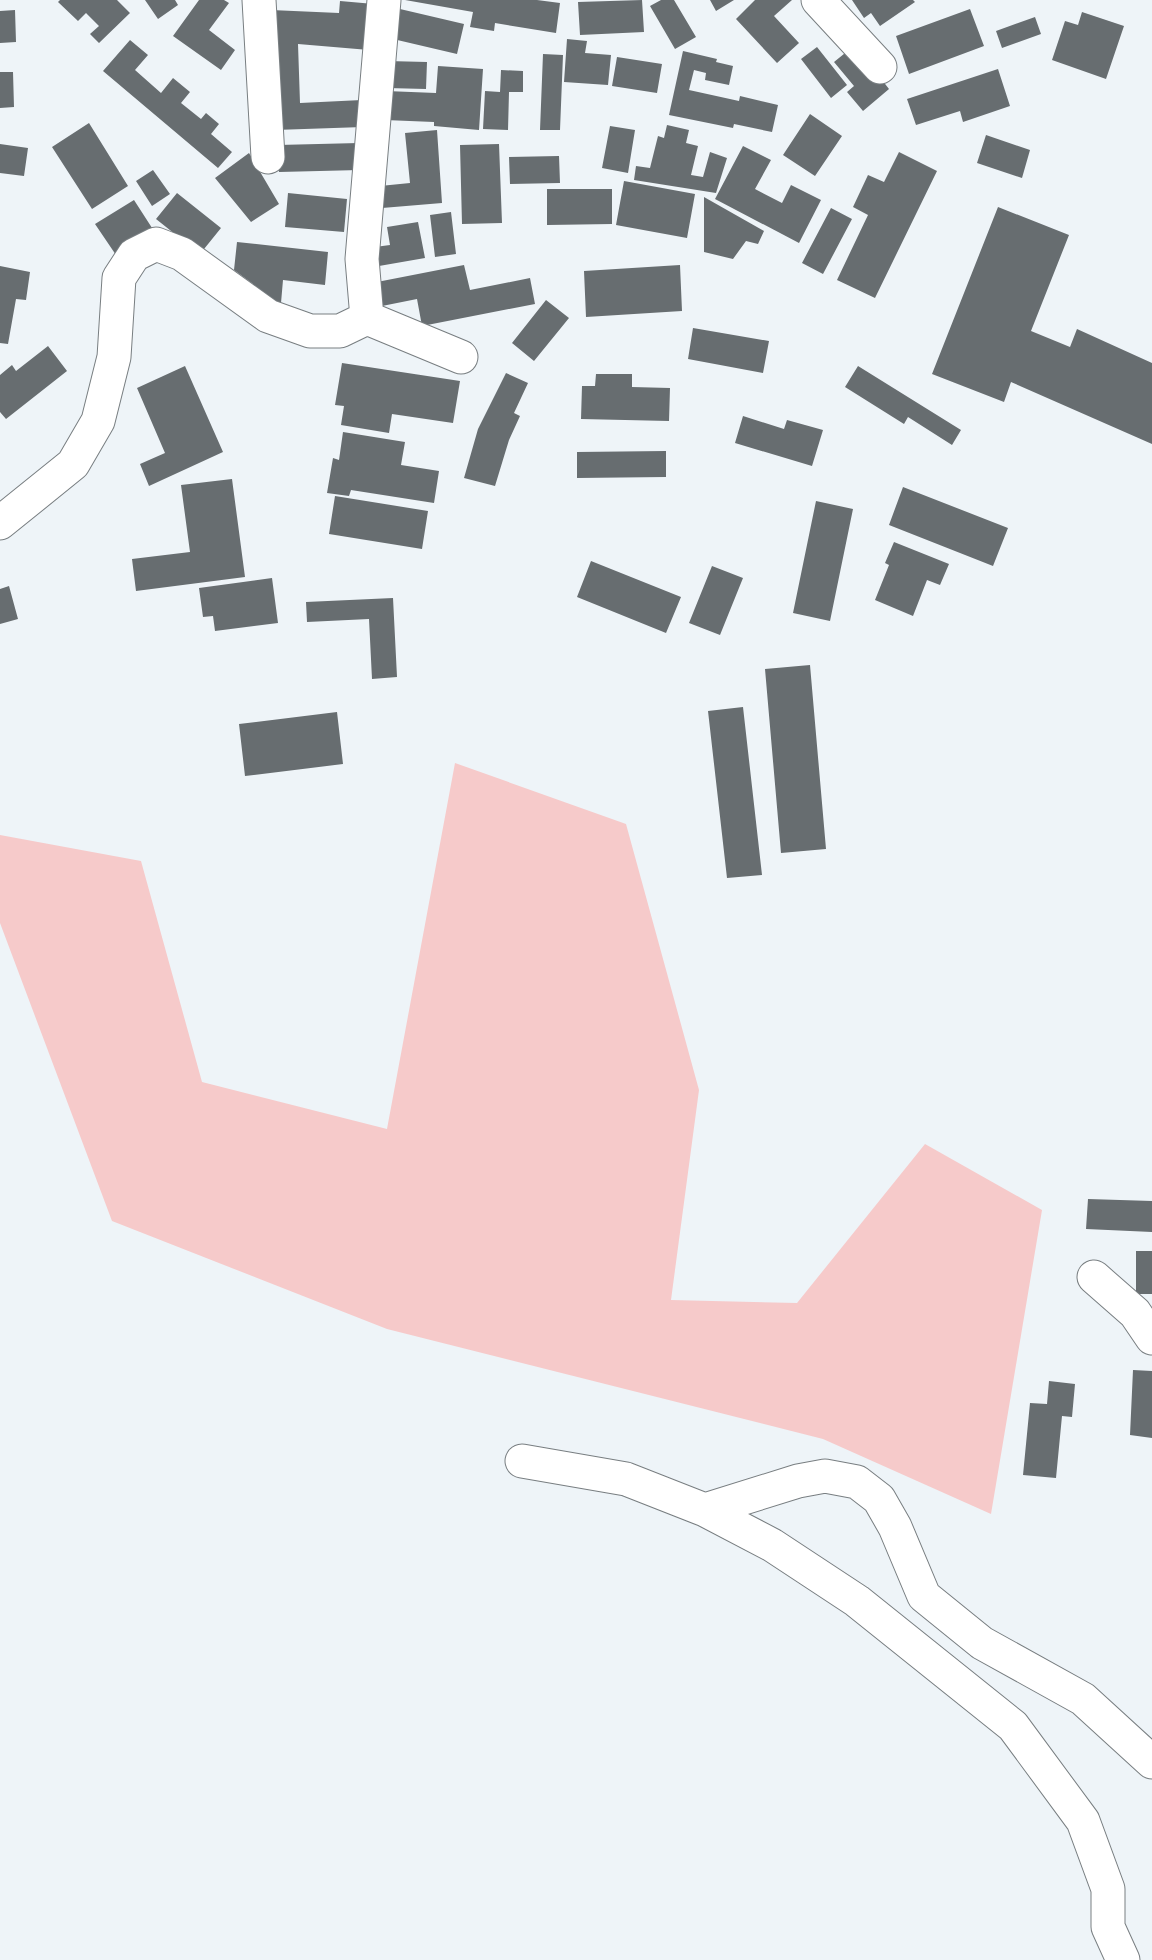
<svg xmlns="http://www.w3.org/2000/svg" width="1152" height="1960" viewBox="0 0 1152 1960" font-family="'IBM Plex Serif',serif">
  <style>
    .green { fill: #f6caca }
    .building { fill: #676d70 }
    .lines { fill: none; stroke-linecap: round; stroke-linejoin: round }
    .minor-casing { stroke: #787e81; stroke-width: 35 }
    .minor { stroke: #fff; stroke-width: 33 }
  </style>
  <rect width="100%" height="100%" fill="#eef4f8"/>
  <path class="green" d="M455,763l171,61 73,266 -28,210 126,3 128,-159 117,66 -51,304 -168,-75 -436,-110 -275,-108 -112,-298v-88l141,26 61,221 185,47z"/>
  <path class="building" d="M60,0h57l13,13 -31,30 -9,-9 9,-8 -13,-13 -8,8 -20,-19z
    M145,0h30l3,5 -20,14z
    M199,0h25l5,3 -20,27 26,20 -14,20 -48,-34z
    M405,0h132l23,3 -4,30 -61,-10 -1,8 -24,-4 3,-15z
    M642,0l2,32 -64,3 -2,-33z
    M661,0h13l22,37 -21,12 -25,-43z
    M710,0h24l-18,11z
    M755,0h37l-18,16 25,27 -22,20 -41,-44z
    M852,0h61l2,2 -35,24 -9,-13 -7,5z
    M340,1l34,3 -5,46 -71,-6 2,59 62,-3 1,27 -88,3 -4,-120 68,3z
    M400,9l64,15 -7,30 -64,-15z
    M970,9l14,37 -75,28 -13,-38z
    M15,10l1,32 -16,1v-32z
    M1082,12l42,14 -18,53 -54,-19 13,-39 13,4z
    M1035,17l6,17 -39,14 -6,-17z
    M567,39l20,2 -2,12 26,2 -3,30 -44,-3z
    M130,40l18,15 -13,15 26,23 12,-15 17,14 -9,11 20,16 5,-6 13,11 -8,10 21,18 -14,16 -115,-97z
    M855,45l34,44 -26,22 -16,-19 7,-6 -20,-24z
    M817,47l30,38 -16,13 -30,-39z
    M683,51l34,8 -1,3 17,4 -4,19 -24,-5 1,-7 -12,-3 -5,20 50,11 1,-5 38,9 -6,27 -38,-8 -1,4 -64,-13z
    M543,54l20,1 -3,75h-20z
    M617,57l45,7 -5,29 -45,-7z
    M387,61l40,1 -1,27 -39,-1z
    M438,66l45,3 -4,61 -45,-4v-4l-49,-2 1,-29 50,2z
    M998,69l12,37 -47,16 -3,-11 -44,14 -9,-26z
    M501,70l22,1v21h-14l-1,38 -25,-1 2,-38 15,1z
    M0,72h13l1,35 -14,1z
    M810,114l32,22 -27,40 -32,-21z
    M89,123l39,63 -36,23 -40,-62z
    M667,125l22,5 -3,13 12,3 -7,29 12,2 7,-25 17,6 -11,35 -82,-13 2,-14 14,2 8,-32 6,2z
    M610,126l25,4 -7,43 -26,-5z
    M437,130l5,73 -60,5 -2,-22 30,-3 -5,-50z
    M986,135l44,15 -8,28 -45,-15z
    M359,143l1,27 -81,2 -1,-27z
    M0,144l28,4 -4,28 -24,-3z
    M499,144l3,79 -40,1 -2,-79z
    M743,146l28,14 -16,29 27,14 9,-18 30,15 -22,43 -84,-44z
    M899,152l38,19 -62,127 -38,-18 31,-65 -15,-8 15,-32 16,7z
    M249,153l30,51 -28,18 -36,-44z
    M559,156l1,27 -50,1 -1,-27z
    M153,170l17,24 -18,12 -16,-25z
    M624,181l71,13 -8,44 -71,-13z
    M547,189h65v35l-65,1z
    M177,193l44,35 -21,26 -44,-35z
    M288,193l59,6 -3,33 -59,-5z
    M704,197l60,34 -6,13 -12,-3 -13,18 -29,-7z
    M134,200l20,31 -38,24 -21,-31z
    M998,207l71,28 -38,96 39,16 7,-18 75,34v81l-141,-62 -7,20 -72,-28z
    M831,208l21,11 -29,55 -21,-11z
    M451,212l5,42 -21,3 -5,-42z
    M418,222l7,36 -46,8 -4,-19 15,-2 -3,-18z
    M237,242l91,10 -3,33 -42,-5 -2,23 -30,-3 2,-16 -19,-14z
    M464,265l6,25 60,-12 5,26 -113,22 -5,-27 -35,7 -5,-24z
    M680,265l2,46 -96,6 -2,-46z
    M0,266l30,6 -4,28 -10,-1 -8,45 -8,-1z
    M546,300l23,18 -35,43 -22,-18z
    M693,328l76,13 -6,32 -75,-14z
    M48,346l19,25 -61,48 -6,-7v-37l12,-10 4,6z
    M342,363l118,18 -7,42 -61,-9 -3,19 -48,-8 3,-19 -9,-1z
    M185,366l38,86 -74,34 -9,-22 25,-11 -28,-65z
    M858,366l103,64 -9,15 -44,-28 -4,7 -59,-37z
    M506,373l22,10 -14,30 6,3 -11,24 -14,46 -31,-8 14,-49z
    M596,374h36v13l38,1 -1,33 -88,-2 1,-33h13z
    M743,416l41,13 3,-9 36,10 -11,36 -77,-23z
    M343,432l62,10 -4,23 38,6 -5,32 -83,-13 -2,6 -22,-3 6,-35 6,2z
    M666,451v26l-89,1v-26z
    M232,479l13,98 -109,14 -4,-32 58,-7 -9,-67z
    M903,487l105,41 -15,38 -104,-41z
    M335,496l93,15 -6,38 -93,-15z
    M816,501l37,8 -23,112 -37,-8z
    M894,542l55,22 -9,21 -13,-5 -14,36 -38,-16 14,-35 -4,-2z
    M591,561l90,36 -15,36 -89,-36z
    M712,566l31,12 -23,57 -31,-12z
    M272,578l6,45 -63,8 -2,-15 -10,1 -4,-29z
    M9,586l9,33 -18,5v-35z
    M393,598l4,79 -25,2 -3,-60 -62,3 -1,-20z
    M810,665l16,184 -45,4 -16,-184z
    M743,707l19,168 -35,3 -19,-167z
    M337,712l6,52 -98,12 -6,-52z
    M1088,1199l64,2v31l-66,-3z
    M1136,1251h16v43h-16z
    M1133,1370l19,1v67l-22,-3z
    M1049,1381l26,3 -3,33 -10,-1 -6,62 -33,-3 7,-72 17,1z"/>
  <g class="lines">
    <g class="minor-casing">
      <path id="minor" d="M259,0l9,157
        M818,0l62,67
        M367,318l-5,-59 22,-259
        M0,523l73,-59 25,-43 16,-64 5,-79 15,-23 22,-11 26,10 86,62 42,15h30l27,-13 94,39
        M1094,1277l41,36 17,25
        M522,1461l104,18 79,31 67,35 85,56 156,125 70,95 25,68v38l15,33
        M705,1510l93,-29 27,-5 32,6 22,17 16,28 29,69 58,47 101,56 69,63"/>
    </g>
    <use href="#minor" class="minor"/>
  </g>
</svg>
